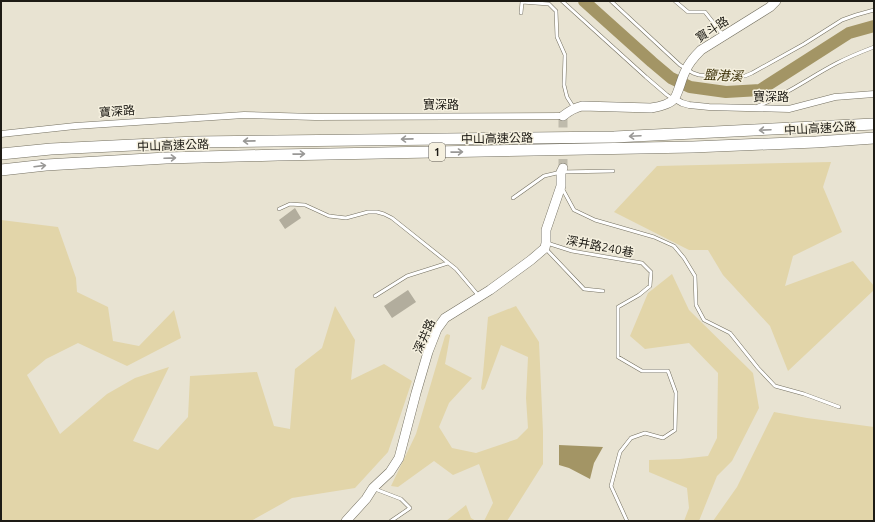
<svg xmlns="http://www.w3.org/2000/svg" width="875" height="522" viewBox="0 0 875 522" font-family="Ubuntu,'Noto Sans TC',sans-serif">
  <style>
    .green { fill: #e2d5a9 }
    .water { fill: #a39565 }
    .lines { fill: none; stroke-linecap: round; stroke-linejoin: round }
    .river { stroke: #a39565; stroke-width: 12 }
    .building { fill: #b2ad9d }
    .secondary-tunnel { stroke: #bfbbac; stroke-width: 9; stroke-dasharray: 9 4.5; stroke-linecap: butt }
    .lane-casing { stroke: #747061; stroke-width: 4 }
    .street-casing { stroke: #747061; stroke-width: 7 }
    .secondary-casing { stroke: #747061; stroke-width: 10 }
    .highway-casing { stroke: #747061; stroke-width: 12 }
    .lane { stroke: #fff; stroke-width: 3 }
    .street { stroke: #fff; stroke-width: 6 }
    .secondary { stroke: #fff; stroke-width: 9 }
    .highway { stroke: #fff; stroke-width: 11 }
    .oneway { stroke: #999896 }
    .labels { text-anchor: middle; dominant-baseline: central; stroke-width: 3; stroke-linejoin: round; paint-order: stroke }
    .shield { fill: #f5f0df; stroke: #5e5b52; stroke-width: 1 }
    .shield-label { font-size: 11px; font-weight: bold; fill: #1d1b15 }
    .street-label { font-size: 12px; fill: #1d1b15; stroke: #f5f0df }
    .water-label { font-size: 13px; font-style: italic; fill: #3a2f06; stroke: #f5f0df }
  </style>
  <rect width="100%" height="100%" fill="#e8e3d2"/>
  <path class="green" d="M831,162l-8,25 19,45 -49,24 -8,30 68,-25 21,25v4l-86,81 -18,-45 -47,-51 -15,-25h-19l-75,-38 43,-46z
    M1,220l57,7 18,51 1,14 31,15 5,34 26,5 35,-36 7,28 -54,28 -49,-23 -32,16 -19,16 33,59 47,-40 28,-16 34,-11 -36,74 25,9 30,-33 2,-41 67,-4 17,54 16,3 5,-60 27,-21 13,-42 20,34 -4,40 33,-16 28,17 -24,71 -33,36 -63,10 -41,23h-250z
    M672,274l17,36 64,63 6,35 -27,53 -15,15 -18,45h-15l5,-13 -2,-20 -38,-16v-12l31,-1 28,-3 9,-18 1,-65 -29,-30 -44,6 -15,-13 18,-43z
    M516,306l23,36 4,90v32l-36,57h-23l9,-18 -14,-39 -26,11 -19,-14 -36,26 -7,-1 25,-52 29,-98 2,-2 3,1v1l-5,28 27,14 -23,25 -10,24 13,21 24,5 41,-14 11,-11 -2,-30 2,-41 -27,-12 -16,43 -2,2h-1l-1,-2 2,-14 5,-57z
    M774,412l33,6 67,9v94h-161l24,-34z
    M466,505l5,13 5,3h-30z"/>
  <path class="water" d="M559,445l44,2 -9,16 -4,16 -21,-11 -10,-3z"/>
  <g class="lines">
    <path class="river" d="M584,1l68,61 19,16 19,9 36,5 34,-2 89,-57 25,-7"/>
  </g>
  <path class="building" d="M295,208l6,10 -16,11 -6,-9z
    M408,290l8,12 -24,16 -8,-12z"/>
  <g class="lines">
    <path class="secondary-tunnel" d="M563,168v-52"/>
    <g class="lane-casing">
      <path id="lane" d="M562,1l84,76 21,18 6,4
        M611,1l69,64 13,8 6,2 22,2 24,-1 7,-3 52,-29 38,-24 14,-5 18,-5
        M675,1l13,11h17l18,23
        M521,13l1,-11 27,2 7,7 1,26 8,18 -1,30 3,12 7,11
        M758,106c28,-11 52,-29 79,-43 12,-6 24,-11 37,-16
        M562,188l12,22 21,10 59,17 20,9 10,12 11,18 1,29 8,15 26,13 28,35 17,18 29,8 35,13
        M513,198l31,-22 17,-4 52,-1
        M279,209l11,-5 15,1 24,11 17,2 22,-6h9l7,2 8,4 64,51 22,26
        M547,243l25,8 70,12 9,9 -1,14 -11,9 -21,12v50l24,14h26l8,22 -1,37 -12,8 -18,-5 -14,5 -11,14 -9,34 16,35
        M546,249l38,40 19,2
        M375,296l32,-20 41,-13
        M375,489l26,10 9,9 -19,13"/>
    </g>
    <g class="street-casing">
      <path id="street" d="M675,99l7,4 7,2 20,2 80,2 46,-12 39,-3
        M1,134l74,-8 169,-11 71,2 248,-1"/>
    </g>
    <g class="secondary-casing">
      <path id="secondary" d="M563,116c6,-5 11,-8 19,-10l69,2c6,-1 19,-4 23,-9 4,-4 8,-23 12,-29 3,-8 9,-14 15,-20l69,-43 6,-6
        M346,521l20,-22 7,-11 17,-16 9,-14 17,-65 12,-41 9,-23 8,-11 45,-28 41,-30 14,-12 1,-5v-13l15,-44v-14l2,-4"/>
    </g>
    <g class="highway-casing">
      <path id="highway" d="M1,154l50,-5 144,-7 419,-5 260,-13
        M1,170l45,-5 120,-7 112,-3 415,-8 123,-5 58,-4"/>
    </g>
    <use href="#lane" class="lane"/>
    <use href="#street" class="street"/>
    <use href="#secondary" class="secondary"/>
    <use href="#highway" class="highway"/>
  </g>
  <defs><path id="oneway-shaft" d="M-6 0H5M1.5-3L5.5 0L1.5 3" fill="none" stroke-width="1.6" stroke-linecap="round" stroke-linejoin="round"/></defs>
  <g class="oneway">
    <use href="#oneway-shaft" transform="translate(765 130) rotate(177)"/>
    <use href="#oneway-shaft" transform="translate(635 136) rotate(177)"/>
    <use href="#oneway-shaft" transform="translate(407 139) rotate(179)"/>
    <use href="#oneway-shaft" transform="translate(249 141) rotate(179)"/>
    <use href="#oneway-shaft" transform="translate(457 152) rotate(-1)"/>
    <use href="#oneway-shaft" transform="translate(299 154) rotate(-1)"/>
    <use href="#oneway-shaft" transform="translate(170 158) rotate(-2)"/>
    <use href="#oneway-shaft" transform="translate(40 166) rotate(-7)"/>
  </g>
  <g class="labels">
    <rect class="shield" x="429" y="143" width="16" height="18" rx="3"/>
    <g class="shield-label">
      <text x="437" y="152">1</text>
    </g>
    <g class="street-label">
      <text transform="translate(712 29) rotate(-33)">寶斗路</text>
      <text x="771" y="96">寶深路</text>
      <text x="441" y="104">寶深路</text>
      <text transform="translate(117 111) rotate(-4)">寶深路</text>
      <text transform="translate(820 128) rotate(-3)">中山高速公路</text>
      <text transform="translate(497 138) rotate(-1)">中山高速公路</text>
      <text transform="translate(173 145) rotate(-2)">中山高速公路</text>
      <text transform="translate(600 246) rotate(11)">深井路240巷</text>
      <text transform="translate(424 336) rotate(-66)">深井路</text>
    </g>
    <g class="water-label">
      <text transform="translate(723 75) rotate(3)">鹽港溪</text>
    </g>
  </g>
  <rect width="875" height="522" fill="none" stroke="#1d1b15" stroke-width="4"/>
</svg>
